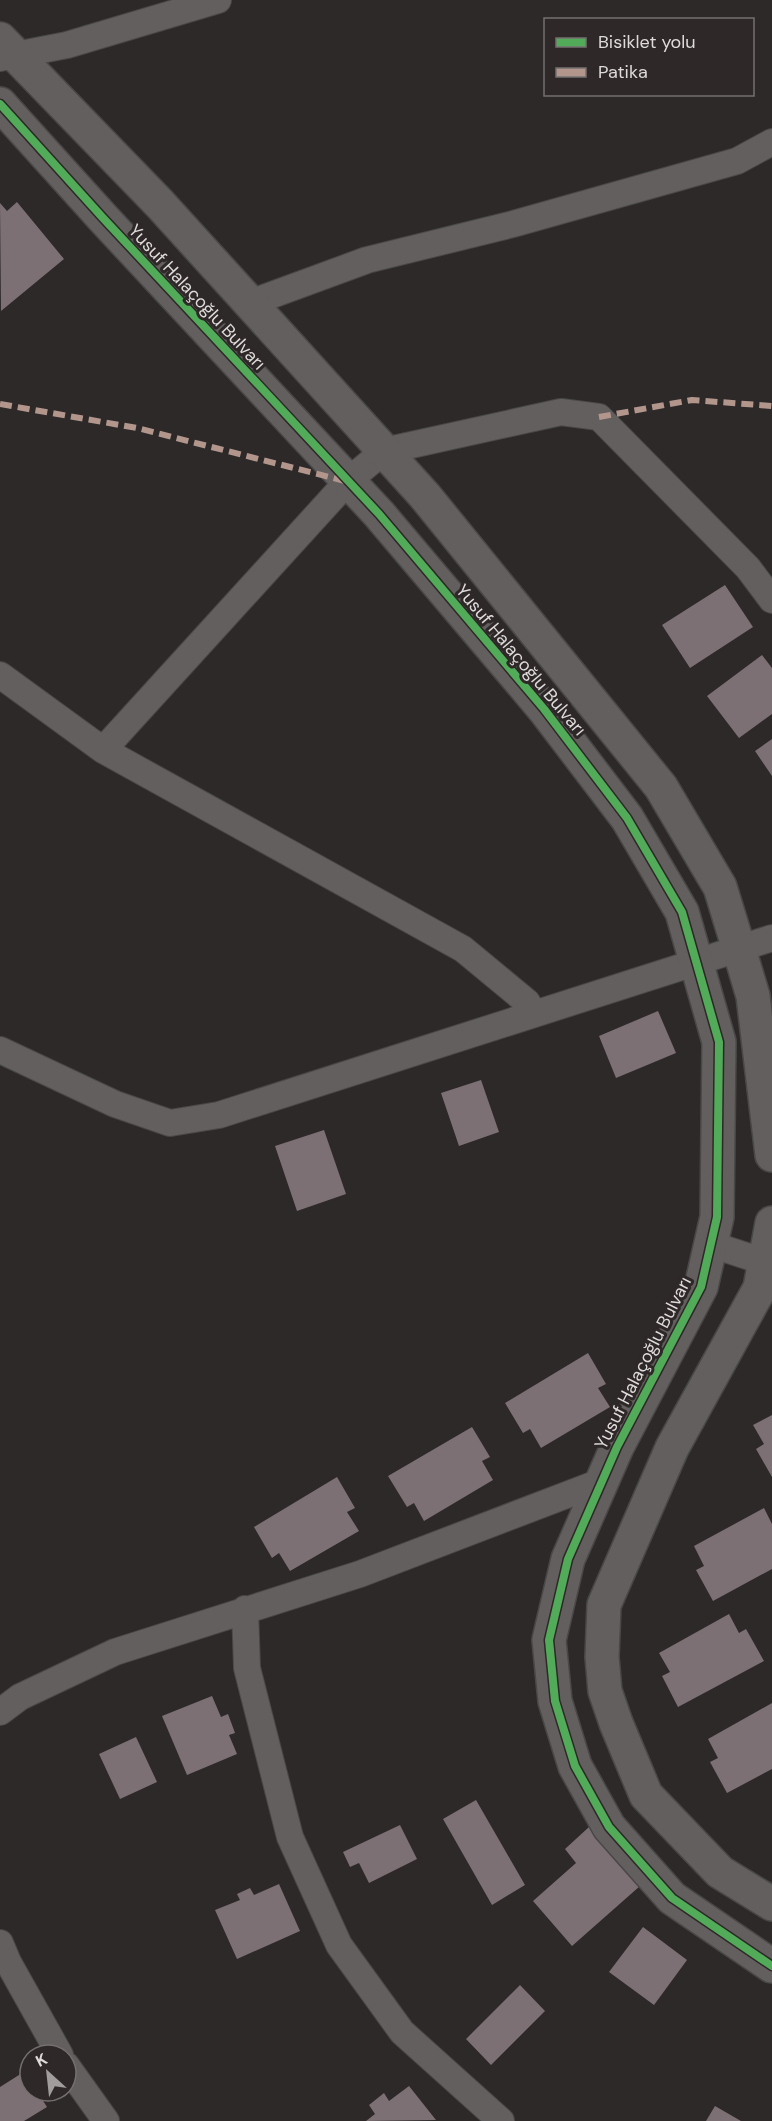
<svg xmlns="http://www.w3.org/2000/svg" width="772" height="2121" viewBox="0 0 772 2121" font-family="'DM Sans',sans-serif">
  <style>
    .building { fill: #7c7075 }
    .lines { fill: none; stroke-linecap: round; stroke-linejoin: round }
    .minor-casing { stroke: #494747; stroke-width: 28 }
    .tertiary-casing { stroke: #494747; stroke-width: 36 }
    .minor { stroke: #635f5f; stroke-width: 26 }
    .tertiary { stroke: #635f5f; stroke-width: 33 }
    .quiet { stroke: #b2968c; stroke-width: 6; stroke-dasharray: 12 6; stroke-linecap: butt }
    .cycleway-casing { stroke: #2e2828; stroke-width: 11 }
    .cycleway { stroke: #51ab58; stroke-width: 8 }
    .labels { text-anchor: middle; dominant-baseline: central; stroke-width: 6; stroke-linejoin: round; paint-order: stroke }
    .street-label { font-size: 18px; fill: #dfdbdb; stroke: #2e2828 }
  </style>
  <rect width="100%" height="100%" fill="#2d2929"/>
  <path class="building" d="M17,202l47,57 -63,52 -1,-108 7,8z
    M725,585l28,42 -63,41 -28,-43z
    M762,655l10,13v46l-33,24 -32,-42z
    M772,739v37l-17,-25z
    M658,1011l18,42 -60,25 -17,-42z
    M481,1080l18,52 -40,14 -18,-53z
    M324,1130l22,64 -49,17 -22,-65z
    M588,1353l18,31 -8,4 12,19 -69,41 -11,-19 -7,4 -18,-30z
    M772,1415v62l-16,-28 8,-5 -11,-19z
    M472,1427l18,30 -8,4 11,19 -69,41 -10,-18 -7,4 -19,-31z
    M337,1477l18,31 -8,4 12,19 -69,40 -11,-18 -7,5 -18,-31z
    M764,1508l8,16v45l-59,32 -17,-31 8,-4 -10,-20z
    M729,1614l10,19 7,-4 18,32 -86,46 -16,-31 8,-4 -11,-19z
    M212,1696l9,21 7,-3 7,19 -6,2 8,19 -50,21 -25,-59z
    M772,1703v66l-45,24 -17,-31 8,-4 -10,-19z
    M136,1737l21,45 -37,17 -21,-45z
    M476,1800l49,85 -33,20 -49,-86z
    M400,1825l17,34 -48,24 -10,-20 -9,4 -7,-15z
    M589,1827l51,59 -68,60 -39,-45 43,-38 -11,-14z
    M279,1884l21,47 -63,28 -22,-49 25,-10 -3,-6 13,-6 4,7z
    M643,1927l44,33 -33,45 -45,-33z
    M520,1985l25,26 -54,54 -25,-26z
    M30,2068v23h18l-8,5 7,11 -23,14h-24v-34z
    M409,2086l27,34 -70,1 9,-7 -6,-9 15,-12 5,8z
    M715,2106l26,15h-35z"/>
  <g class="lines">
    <g class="minor-casing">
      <path id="minor" d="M0,58l67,-13 151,-45
        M250,303l117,-43 146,-36 224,-63 35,-19
        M0,675l103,75 360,199 64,53 7,12
        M103,750l245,-269 36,-30 177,-39 38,5 149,151 24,32
        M0,1050l115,54 55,19 49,-8 553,-177
        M710,1244l55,18 7,6
        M245,1609l2,59 43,169 49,108 63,87 99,89
        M0,1712l20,-15 95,-45 245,-78 243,-93
        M0,1943l8,19 52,93
        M66,2065l40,56"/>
    </g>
    <g class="tertiary-casing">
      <path id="tertiary" d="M0,39l160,165 265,292 236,291 59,100 19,62 14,47 19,159
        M0,104l103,114 276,296 165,195 83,109 55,94 37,130 -2,175 -16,70 -84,160 -49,112 -19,81 6,61 20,65 34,61 63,71 100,68
        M772,1223l-12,65 -88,160 -68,157 -2,52 3,34 11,32 30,72 74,77 52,32"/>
    </g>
    <use href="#minor" class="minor"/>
    <use href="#tertiary" class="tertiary"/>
    <path class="quiet" d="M0,404l137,24 208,53
      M599,417l93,-17 80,6"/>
    <g class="cycleway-casing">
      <path id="cycleway" d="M0,104l103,114 276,296 165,195 83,109 55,94 37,130 -2,175 -16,70 -84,160 -49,112 -19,81 6,61 20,65 34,61 63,71 100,68"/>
    </g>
    <use href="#cycleway" class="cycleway"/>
  </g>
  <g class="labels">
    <g class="street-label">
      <text transform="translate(197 297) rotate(47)">Yusuf Halaçoğlu Bulvarı</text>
      <text transform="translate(521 660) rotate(50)">Yusuf Halaçoğlu Bulvarı</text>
      <text transform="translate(643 1363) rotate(-63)">Yusuf Halaçoğlu Bulvarı</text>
    </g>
  </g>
  <rect x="544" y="18" width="210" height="78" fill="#2e2828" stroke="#757070" stroke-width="1.5"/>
  <rect x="556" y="38" width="30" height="9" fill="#51ab58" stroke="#757070" stroke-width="1.5"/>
  <text x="598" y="48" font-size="18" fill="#dfdbdb">Bisiklet yolu</text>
  <rect x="556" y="68" width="30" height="9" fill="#b2968c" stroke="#757070" stroke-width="1.5"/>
  <text x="598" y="78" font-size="18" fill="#dfdbdb">Patika</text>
  <g transform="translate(48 2073) rotate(333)"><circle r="28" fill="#2e2828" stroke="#757070" stroke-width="1.5"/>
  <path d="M0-4.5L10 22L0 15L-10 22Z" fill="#a19d9d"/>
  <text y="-9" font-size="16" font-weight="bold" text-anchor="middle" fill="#dfdbdb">K</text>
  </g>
</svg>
